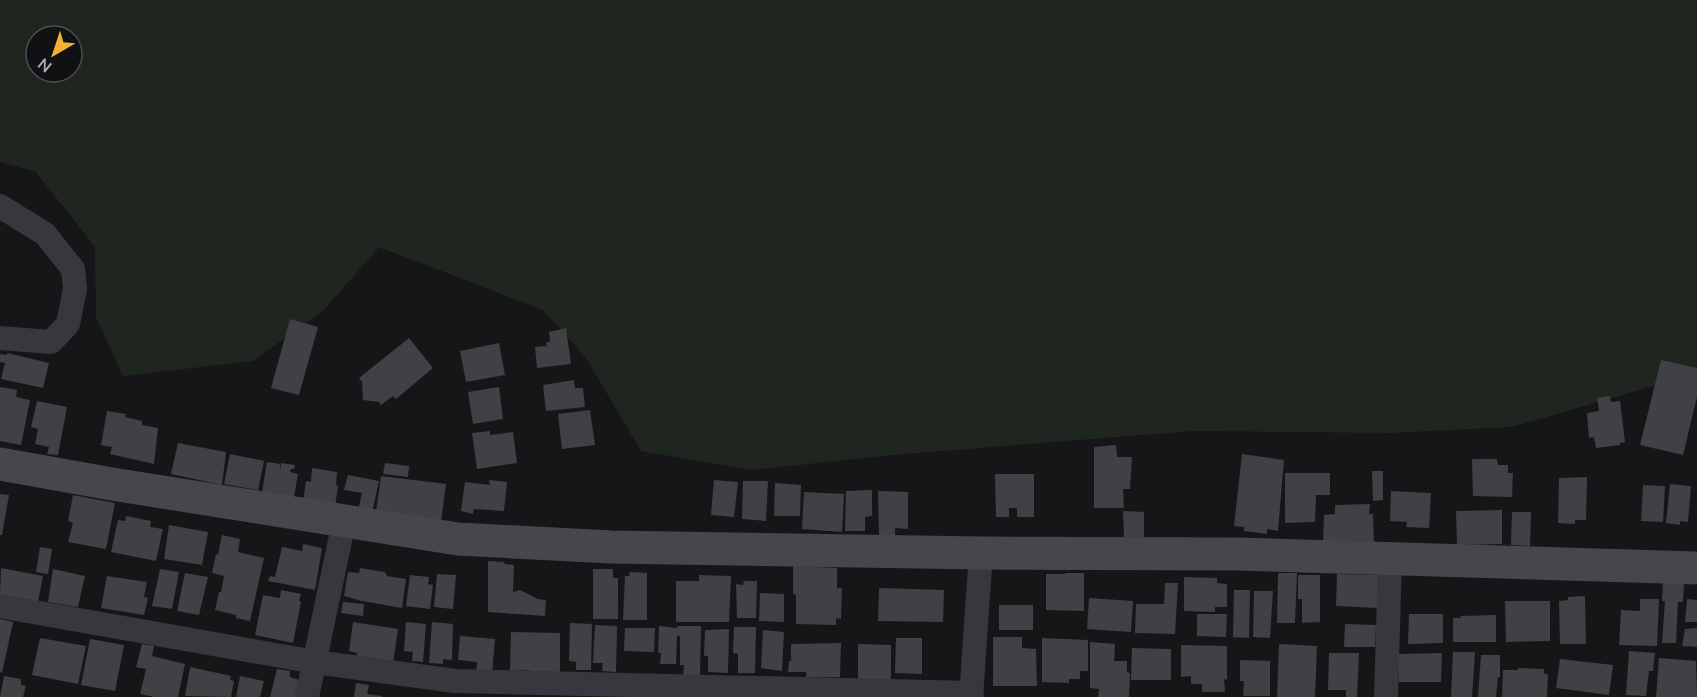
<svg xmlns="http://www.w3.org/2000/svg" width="1697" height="697" viewBox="0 0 1697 697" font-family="Mulish,sans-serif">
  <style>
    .green { fill: #1e261f; fill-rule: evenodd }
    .building { fill: #404145 }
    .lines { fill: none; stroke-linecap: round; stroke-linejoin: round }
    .street { stroke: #37383d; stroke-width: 24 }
    .secondary { stroke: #45474d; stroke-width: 33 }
  </style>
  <rect width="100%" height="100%" fill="#161618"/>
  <path class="green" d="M0,0h1697v378l-37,6 -148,43 -121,6 -198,-2 -301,24 -140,15 -111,-19 -55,-93 -43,-48 -164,-63 -56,64 -70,50 -130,15 -27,-59 -1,-70 -59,-75 -36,-10zM36,36h36v36h-36z"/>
  <path class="building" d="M290,319l28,8 -19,68 -28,-7z
    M566,328l5,36 -34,4 -2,-21 12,-1 -1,-3 4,-2 -1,-9z
    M409,338l24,30 -37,31 -3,-3 -12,9 -2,-3 -16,-2 -1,-18 -3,-4z
    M499,343l6,32 -39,7 -6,-31z
    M7,353l42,10 -6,25 -42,-9 4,-16 -5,-1v-8l7,1z
    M1661,360l36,8v29l-14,58 -43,-10z
    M574,380l1,8h8l2,19 -39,4 -3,-26z
    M0,387l17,3 -1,7 14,3 -9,45 -21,-4z
    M499,387l4,32 -30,5 -5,-32z
    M1610,396l1,6 9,-1 5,41 -5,1v2l-24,3 -2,-11 -5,1 -2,-25 12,-2 -2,-13z
    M37,401l30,6 -9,48 -11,-1 2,-7 -14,-3 3,-15 -7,-2z
    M590,410l5,35 -33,4 -4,-35z
    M107,411l19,3 -1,3 17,4v4l16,3 -4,36 -44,-10 2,-7 -11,-2z
    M490,431v4l23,-3 4,31 -40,6 -5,-36z
    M178,443l48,9 -4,33 -51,-11z
    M1116,445l1,12h15l-2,32h-7l1,19h-30v-61z
    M230,454l34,7 -6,29 -34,-6z
    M1242,454l42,6 -6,71 -11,-2v5l-23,-3v-4l-10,-1z
    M1472,459h25l1,6h10v8h5l-1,24 -39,-1z
    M267,462l13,2v6l1,-7 14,2 -1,4h-3l-1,3 8,2 -4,23 -32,-5z
    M385,463l24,3 -1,11 -25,-3z
    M312,468l25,4 -1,13 2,1 -3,21 -32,-5 3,-21 5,1z
    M1372,471h11v29l-10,1z
    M1285,473h45v22h-14l-1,27 -30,1z
    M995,474h39v43h-17v-9h-8v9h-13z
    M348,475l31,6 -7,32 -14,-2 4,-18 -18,-3z
    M381,476l65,8 -5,38 -65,-10z
    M1587,477l-1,43h-11v4l-17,-1 1,-45z
    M489,480l18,2 -3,29 -30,-2 -1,5 -12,-3 4,-29 25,3z
    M714,480l24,2 -4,35 -23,-2z
    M743,481h25l-2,40 -24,-2z
    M775,483l26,2 -1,31h-26z
    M1670,484l21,2 -3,36 -8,-1v4l-14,-2z
    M1643,485l22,1 -2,36 -22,-1z
    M872,490v26l-7,1v14h-20l1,-40z
    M878,491l30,1v37l-13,-1v8h-16z
    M1391,491l40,2 -2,35 -23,-1 1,-5 -17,-1z
    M804,492l40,2 -2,38 -40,-3z
    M0,494l9,1 -7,40h-2z
    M73,495l42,8 -9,46 -38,-7 5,-19 -5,-2z
    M1370,504l-1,10h4l1,30 -51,-1 1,-28 11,-1v-9z
    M1502,510v34l-45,1 -1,-34z
    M1123,511l21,1v25h-20z
    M1512,512h19l-1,34 -19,-1z
    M126,516l25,5 -1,6 13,2 -7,32 -45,-9 7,-32 7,1z
    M169,525l39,7 -6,33 -38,-6z
    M222,535l18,4 -2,13 26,6 -14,63 -14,-3v-3l-21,-5 4,-18h2l3,-16 -12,-3 4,-19 2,1z
    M303,544l19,4 -7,42 -47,-9 2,-5 5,1 7,-30 20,4z
    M40,547l12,2 -4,25 -12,-2z
    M488,561l16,1 1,2 9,1 -1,27 7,-2 18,9 8,1 -1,16 -57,-4z
    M793,566l44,2v20h5l-1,31 -5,-1v7l-40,-1v-29l-3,-1z
    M1,568l42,8 -5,26 -38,-7z
    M360,568l25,4 2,4 19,3 -4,29 -40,-7 -18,-5 4,-24 11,1z
    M53,569l32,7 -7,31 -30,-5z
    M160,569l19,3 -7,37 -20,-3z
    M593,569h20v9h5v41h-25z
    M630,572l17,1v47h-24l2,-44h4z
    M185,573l23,4 -9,38 -22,-4z
    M1065,573h19v38l-38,-1v-36h19z
    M1278,573h19l-2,50h-18z
    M437,574l19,1 -3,34 -19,-2z
    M1337,574l42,1 -1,33 -42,-2z
    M410,575l19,2 -1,7 5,1 -3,24 -24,-3z
    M699,575l32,1 -2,46h-53v-41h23z
    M1298,575h22v47l-18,1v-24h-4z
    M107,576l40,6 -3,15 4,1 -4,17 -43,-7z
    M1184,577l33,1v5l10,1v23h-12v5l-31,-1z
    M744,581h13l-1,37h-19l-1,-34 7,1z
    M1663,582l21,1 -1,19h-5l-2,41h-14l3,-42h-3z
    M1165,583h13l-3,51 -40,-1 1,-29h28z
    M879,588l65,2 -1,32 -65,-1z
    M281,590l20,4 -2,7 2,1 -8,41 -38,-8 8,-40 17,3z
    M1234,590h16l-1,48 -16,-1z
    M1254,591h19l-3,47 -17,-1z
    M760,593l24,1v28l-25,-1z
    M1585,596l1,48h-26l-1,-43 9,-1v-3z
    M1089,598l44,3 -2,31 -44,-3z
    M1640,599h19l-2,47 -38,-1 2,-35 19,1z
    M1687,599l10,1v22h-12z
    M1505,601h45v40l-44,1z
    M343,602l21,2 -1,12 -22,-3z
    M999,605h34v25h-34z
    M1197,614h30l-1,23 -29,-1z
    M1409,614h34v29l-35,1z
    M1496,615v27h-43v-24h8l-1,-2z
    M0,619l13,3 -11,51 -2,-1z
    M353,622l45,7 -5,35 -37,-6 1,-5 -8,-2z
    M406,622l20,2 -3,38 -11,-1 1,-9 -9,-1z
    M432,622l21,2 -1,36 -9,-1v5l-14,-1z
    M570,623l22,1 -1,46h-15v-8l-7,-1z
    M1345,624l31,1 -1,22h-31z
    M595,625l22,1 -1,46 -14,-1 1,-8h-10z
    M659,626l18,2v-2h24l-1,51h-17l1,-12h-4v-29h-3l-1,28h-16l1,-11h-3z
    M734,627h22l-1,46h-17v-19l-5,-1z
    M625,628h30l-1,24 -30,-1z
    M1697,628v19l-15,-1 3,-17z
    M729,629l-1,44 -20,-1v-16h-4l1,-26z
    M763,630l21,2 -2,39 -21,-3z
    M511,632l49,1v42h-30l-1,-5 -19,1z
    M460,636l35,3 -3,35 -16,-2 1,-10 -19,-2z
    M993,637h29v11l14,1 1,37h-44z
    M40,638l46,8 -8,38 -46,-9z
    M896,638h26v36l-27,-1z
    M1042,638l46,2v31h-8v8h-11v4l-27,-1z
    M90,639l34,6 -9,46 -34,-6z
    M1090,642l25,2 -1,17h13v11l3,1 -1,24h-31l1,-8 -9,-1z
    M841,643l-1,34h-34v-5h-18l1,-11h2v-17z
    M142,644l12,2 -2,10 33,8 -7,33h-24l-14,-3 6,-25 -10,-2z
    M858,644l33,1v35l-33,-1z
    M1279,644l38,2 -2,51h-38z
    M1181,645l46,1v34l-3,-1 1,13h-23v-8h-11v-8l-10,1z
    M1132,648l39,1v31h-40z
    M1629,651l26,2 -2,18h-4l-3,25 -20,-1z
    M1453,652h22l-3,45h-21z
    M1329,653h30l-2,44h-11v-7h-18z
    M1442,653l-1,29h-42l-1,-28z
    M1481,655h19v22h-2l-2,20h-18z
    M1659,658l37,3 1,36h-41z
    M1560,659l53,6 -4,30 -53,-7z
    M1240,660l30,1v35h-27l1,-15h-4z
    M190,667l41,9 -1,4 4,1 -3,16 -46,-1z
    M1518,668l26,1v5h4l-1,23h-45l1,-27h15z
    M277,669l13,2v6l9,3 -4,17h-25z
    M4,676l17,3v6l5,1 -3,11h-23z
    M240,676l24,5 -4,16h-24z
    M356,683l13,2 -2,9 15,2v1h-28z"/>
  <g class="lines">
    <path class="street" d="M0,206l45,28 28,35 2,20 -7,35 -17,18 -51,-4
      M0,606l315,56 140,19 517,12
      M307,697l37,-175
      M971,697l10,-144
      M1386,697l4,-138"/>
    <path class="secondary" d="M0,464l112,20 346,55 153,8 370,6 256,1 460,14"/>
  </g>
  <g transform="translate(54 54) rotate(219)"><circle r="28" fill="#111113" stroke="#4d4f55" stroke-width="1.5"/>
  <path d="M0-4.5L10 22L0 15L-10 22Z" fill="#f2b134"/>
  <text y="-9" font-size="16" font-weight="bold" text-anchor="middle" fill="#a8adb8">N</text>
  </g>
</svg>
